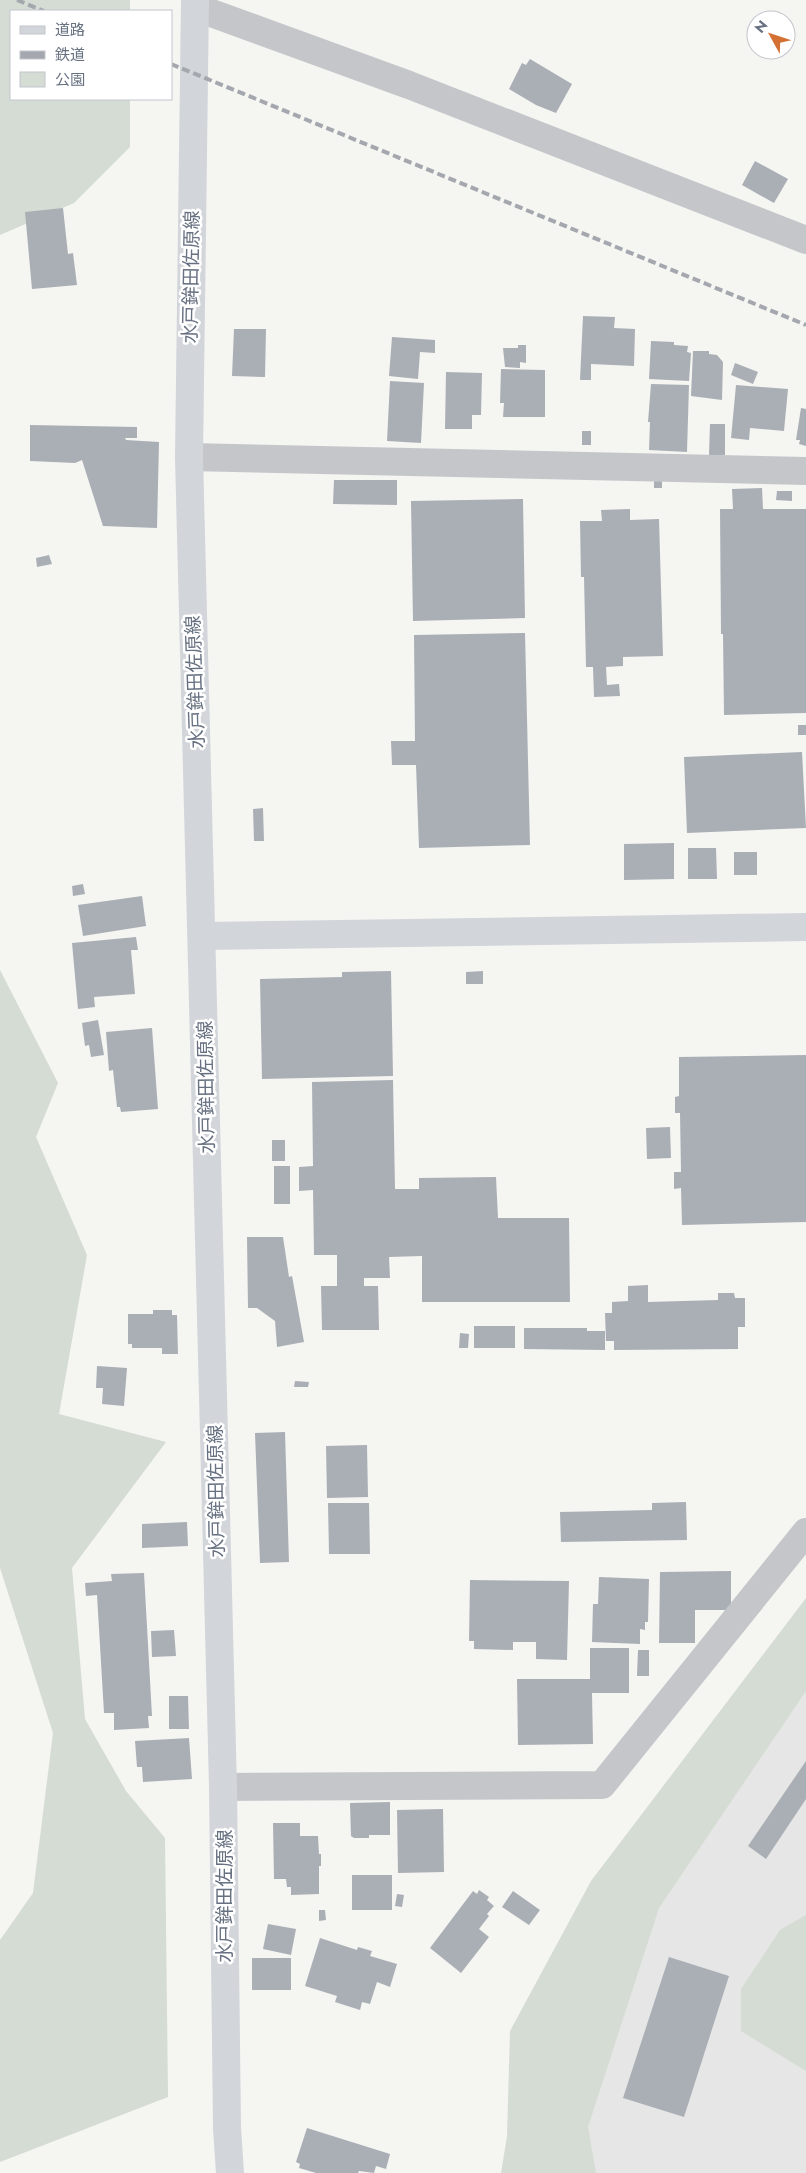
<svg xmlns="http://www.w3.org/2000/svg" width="806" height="2173" viewBox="0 0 806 2173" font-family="Jost,'Noto Sans JP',sans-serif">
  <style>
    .built { fill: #e5e6e5 }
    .green { fill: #d5dcd3 }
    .building { fill: #aaafb6 }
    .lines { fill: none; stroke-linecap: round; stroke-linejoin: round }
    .street { stroke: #c4c6ca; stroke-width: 28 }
    .secondary { stroke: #d2d5da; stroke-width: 28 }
    .primary { stroke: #d2d5da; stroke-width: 28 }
    .rail { stroke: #a4a8ae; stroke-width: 4; stroke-dasharray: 8 4; stroke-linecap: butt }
    .labels { text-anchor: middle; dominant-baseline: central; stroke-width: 5; stroke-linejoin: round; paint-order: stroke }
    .street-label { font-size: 19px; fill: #677181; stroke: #fff }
  </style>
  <rect width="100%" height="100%" fill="#f5f5f2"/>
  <path class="built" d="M806,1684v489h-223l-1,-12 22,-122 87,-209z"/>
  <path class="green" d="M0,0h130v11h-119v88h119v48l-56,56 -74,32z
    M0,970l58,113 -22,54 51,118 -28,159 107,28 -94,126 13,151 41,72 39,47 3,259 -168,65v-222l33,-47 20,-160 -53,-165z
    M806,1598v93l-147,217 -71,219 8,46h-95l6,-37 3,-105 81,-150z
    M806,1915v156l-65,-40v-42l39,-59z"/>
  <path class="building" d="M530,59l42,25 -16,29 -20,-8 -27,-16 13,-26 4,2z
    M755,161l33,18 -14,24 -32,-18z
    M63,208l5,46 5,-1 4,32 -45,4 -7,-77z
    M583,316l32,1 -1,11 21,1 -1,37 -43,-2v16h-11z
    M234,329h32l-1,48 -33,-1z
    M392,337l43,3v13l-15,-1 -2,27 -29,-3z
    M651,341l23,1v3l14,1 -1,6 4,1 -2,28 -40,-2z
    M518,345h8v18l-6,-1v6l-15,-1 -2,-19h15z
    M693,351h16v3l8,1 6,7 -1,38 -31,-4z
    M735,363l23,9 -5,12 -22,-9z
    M501,369l44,1v47h-42l1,-14h-4z
    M446,372l36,1 -1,42h-9v14h-27z
    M390,381l34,2 -3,60 -34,-2z
    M651,384l38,1 -2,67 -38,-2 1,-28h-2z
    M736,385l52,4 -4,42 -34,-3 -1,12 -18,-2z
    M801,408l5,1v37l-7,-2 1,-4h-4z
    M710,424h15v31h-16z
    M30,425l107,2v11h-12l1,2 33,2 -2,86 -54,-2 -21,-66 -7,3 -45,-2z
    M582,431h9v14h-9z
    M334,480h63v25l-64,-1z
    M654,481h8v7h-8z
    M762,488l1,21h43v204l-82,2 -1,-81h-2l-1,-125h13l-1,-20z
    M777,491h15v10l-16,-1z
    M523,499l2,119 -112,3 -2,-120z
    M630,509v11l29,-1 4,137 -40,1v9l-17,1 1,18 12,-1 1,12 -26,1 -1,-30h-7l-2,-90h-3l-1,-56h22l-1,-11z
    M49,555l3,9 -15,3 -1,-9z
    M525,633l5,212 -111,3 -3,-83h-24l-1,-24h24l-1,-106z
    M798,725h8v10h-8z
    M802,752l4,76 -119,5 -3,-76z
    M263,808l1,33h-10l-1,-32z
    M674,843v36l-50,1v-36z
    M688,848h28l1,31h-29z
    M734,852h23v23h-23z
    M83,884l2,10 -12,2 -1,-10z
    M142,896l4,30 -63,10 -5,-31z
    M136,937l2,13h-7l4,44 -41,3 1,10 -17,2 -6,-66z
    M391,971l2,105 -131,3 -2,-100 82,-2v-5z
    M483,971v13h-17v-12z
    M98,1020l6,35 -13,2 -2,-12 -4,1 -3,-23z
    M152,1028l6,81 -37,3 -1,-5h-3l-4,-37 -4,1 -3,-39z
    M806,1055v167l-124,3 -1,-37 -7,1v-17h7l-1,-59h-5v-16l4,-1v-39z
    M393,1080l2,109h24v-11l77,-1 2,41h71l1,84h-148v-46l-33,1 1,21h-26v8h14l1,44h-57l-1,-44h16v-31h-23l-1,-65 -14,1v-24l14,-1 -1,-84z
    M670,1127l1,31 -24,1 -1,-31z
    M272,1140h13v21h-13z
    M274,1166h16v38h-16z
    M247,1237h36l6,40 3,-1 12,66 -27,5 -2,-26 -18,-13h-9z
    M648,1285v17l70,-2v-7h16l1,5h10v29h-7v22l-124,1v-9h-8l-1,-28h7v-11l16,-1v-15z
    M153,1310h19v5h5l1,39h-16v-6h-30v-4h-4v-30h25z
    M474,1326h41v22h-41z
    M524,1328h63v3h18v19l-81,-1z
    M460,1333l9,1 -1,14h-9z
    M97,1366l30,2 -3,38 -22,-2 1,-16h-7z
    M295,1381l14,1 -1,5h-14z
    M285,1432l4,130 -29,1 -5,-130z
    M367,1445l1,52 -41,1 -1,-52z
    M686,1502l1,38 -126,2 -1,-30 92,-2v-7z
    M328,1503h41l1,51h-41z
    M187,1522l1,24 -46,2v-24z
    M731,1571v39h-36v33h-36l1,-71z
    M144,1573l8,143h-4l1,12 -35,2v-17h-10l-7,-118 -11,1 -1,-13 27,-2 -1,-7z
    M599,1577l50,2 -1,43h-3v8l-5,-1v15l-48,-2 1,-38h5z
    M470,1580l99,1 -2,79 -31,-1v-17h-23v8l-39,-1v-8h-5z
    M174,1630l2,26 -24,1 -1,-26z
    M590,1648h39v45h-37l1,51 -75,1 -1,-66h73z
    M638,1650h11v26h-12z
    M169,1696h19l1,33h-20z
    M189,1738l3,41 -49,3 -1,-15h-5l-2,-26z
    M806,1761v38l-40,60 -18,-13z
    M390,1802v33h-21v3h-15l-3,-2 -1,-33z
    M443,1809l1,63 -46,1 -1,-63z
    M273,1823h27v13h18l1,18h2v12h-2v28l-28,1v-8h-4l-1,-8h-12z
    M352,1875h40v35h-40z
    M479,1890l10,7 -2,3 7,6 -7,8 2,2 -10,13 10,8 -28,36 -31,-25 43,-57 4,3z
    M513,1891l27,19 -11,15 -27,-18z
    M397,1894l7,1 -2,12 -7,-1z
    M319,1910h6l1,10 -7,1z
    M268,1924l28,5 -5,26 -28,-6z
    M320,1938l37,12 1,-3 14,4 -2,5 27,8 -7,23 -13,-5 -7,22 -8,-2 -2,8 -25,-8 2,-6 -32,-10z
    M669,1957l60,19 -45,141 -61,-19z
    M252,1958h39v32h-39z
    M307,2128l83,26 -4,15 -10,-3 -2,7 -15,-2 -1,2h-42l-17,-5 1,-4 -4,-2z"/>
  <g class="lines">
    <path class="street" d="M195,7l214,78 397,155
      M189,457l617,14
      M223,1787l379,-2 204,-253"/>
    <path class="secondary" d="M202,936l604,-9"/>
    <path class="primary" d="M195,0l-6,457 34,1330 4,341 3,45"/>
    <path class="rail" d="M17,0l27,11
      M171,64l635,261"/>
  </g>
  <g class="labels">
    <g class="street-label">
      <text transform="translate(191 277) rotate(-89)">水戸鉾田佐原線</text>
      <text transform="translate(195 682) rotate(-92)">水戸鉾田佐原線</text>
      <text transform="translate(206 1087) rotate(-91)">水戸鉾田佐原線</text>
      <text transform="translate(216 1491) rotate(-91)">水戸鉾田佐原線</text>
      <text transform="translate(224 1896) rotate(-90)">水戸鉾田佐原線</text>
    </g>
  </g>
  <rect x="10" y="10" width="162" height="90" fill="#ffffff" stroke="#c2c6cd"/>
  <rect x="20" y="26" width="25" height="8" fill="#d2d5da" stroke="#c2c6cd"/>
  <text x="55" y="35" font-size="15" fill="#677181">道路</text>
  <rect x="20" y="51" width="25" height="8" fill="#a4a8ae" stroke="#c2c6cd"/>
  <text x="55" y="60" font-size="15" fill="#677181">鉄道</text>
  <rect x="20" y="72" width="25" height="15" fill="#d5dcd3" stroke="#c2c6cd"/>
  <text x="55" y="85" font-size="15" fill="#677181">公園</text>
  <g transform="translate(771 35) rotate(310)"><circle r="24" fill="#ffffff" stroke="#c2c6cd"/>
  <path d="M0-4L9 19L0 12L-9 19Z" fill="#d47033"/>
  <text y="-8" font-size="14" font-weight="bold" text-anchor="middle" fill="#677181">N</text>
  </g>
</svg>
